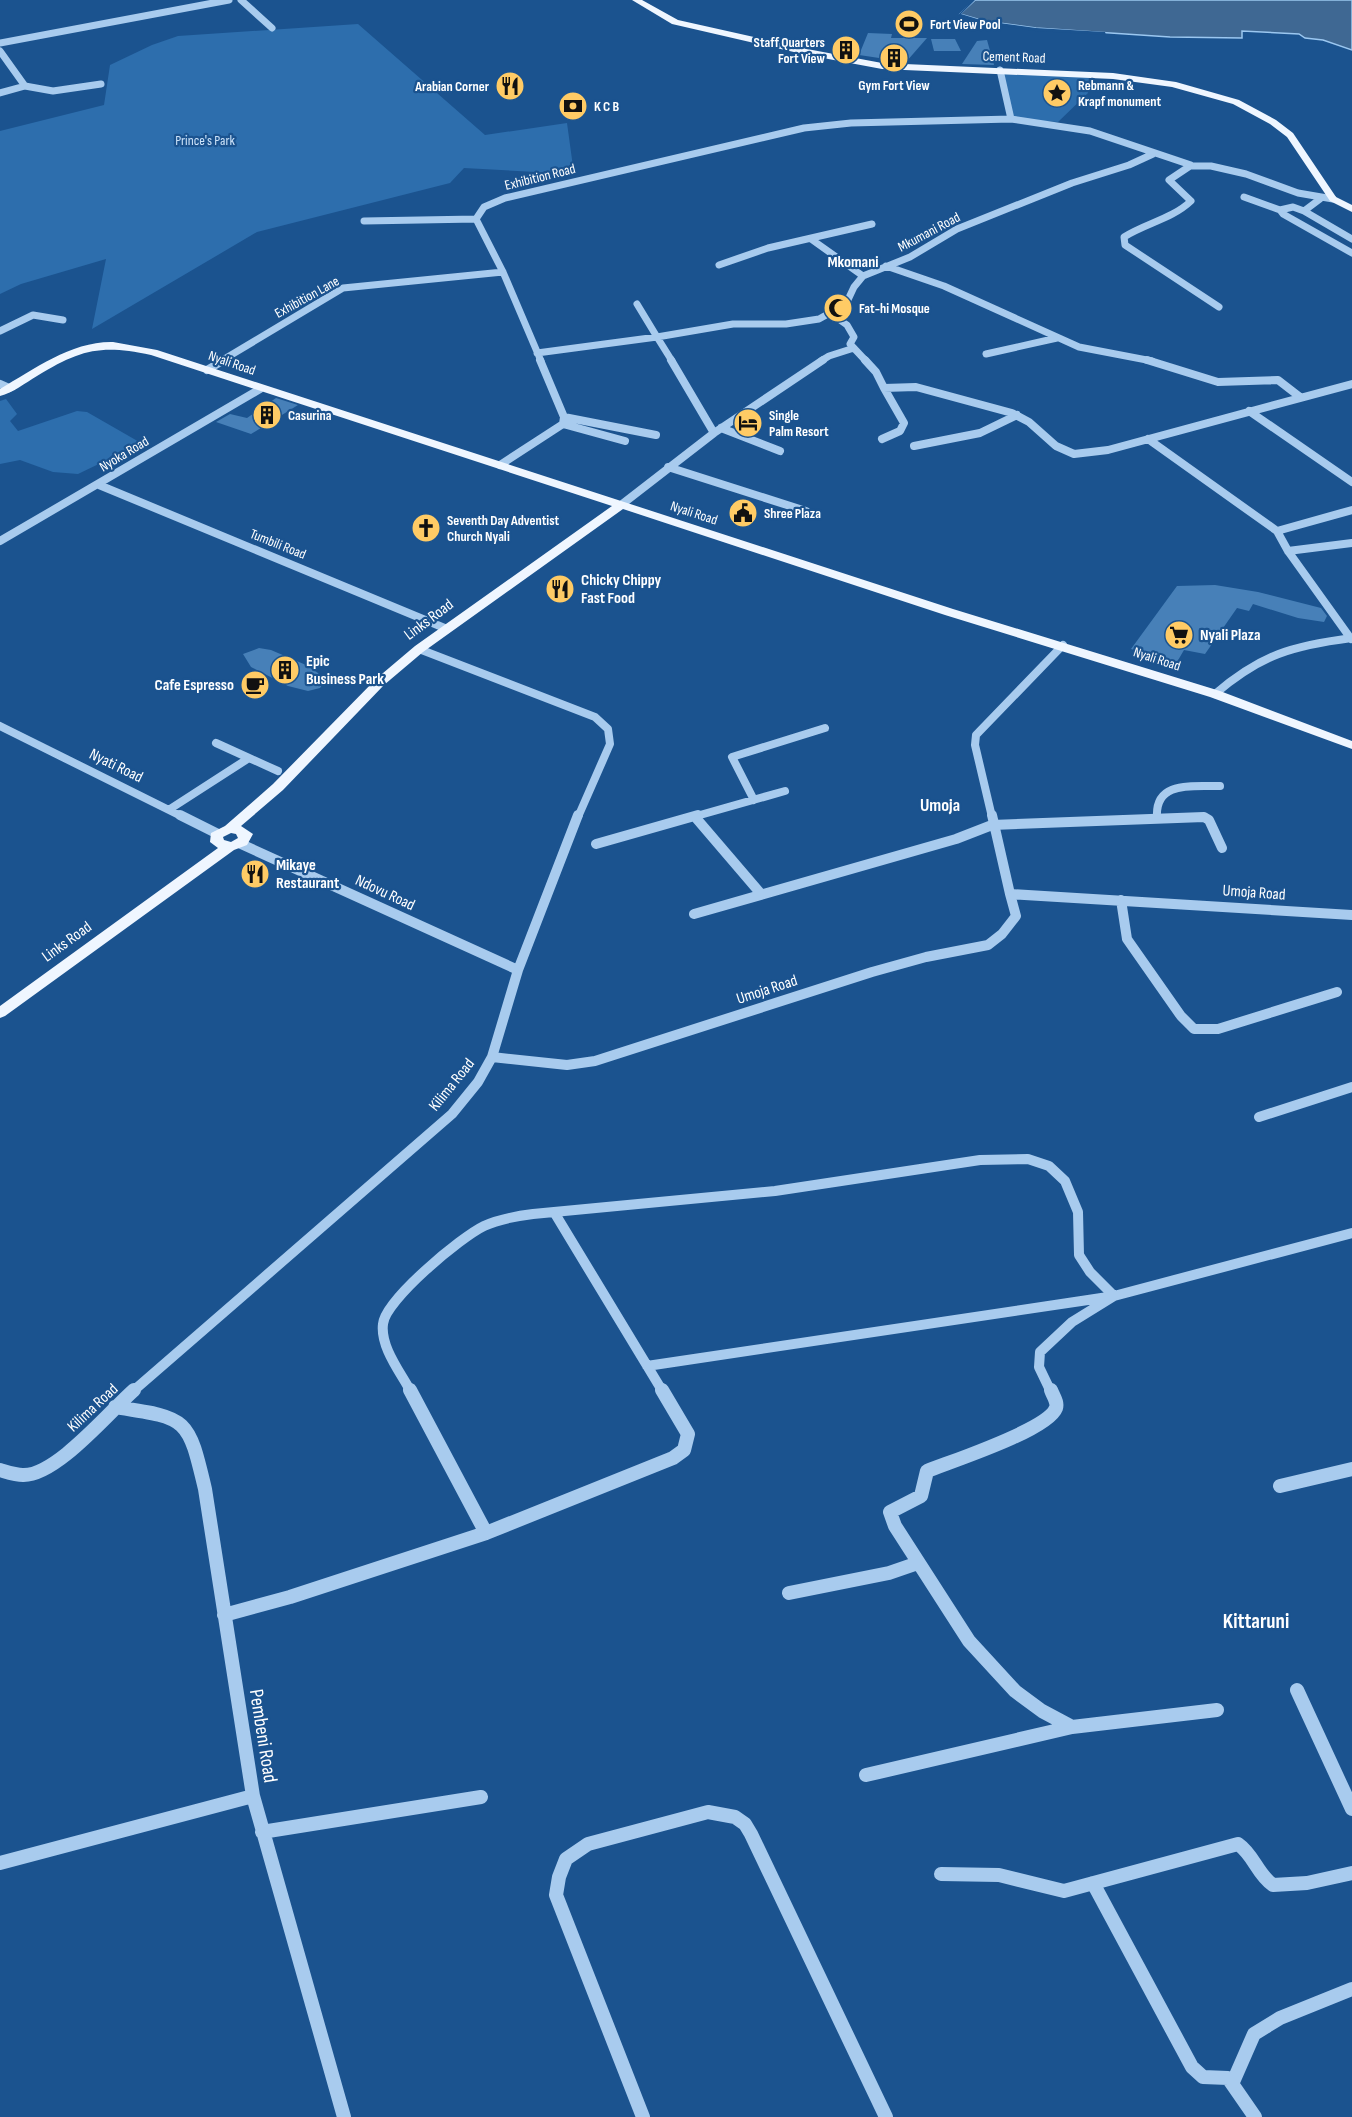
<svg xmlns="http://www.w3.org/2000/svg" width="1352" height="2117" viewBox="0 0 1352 2117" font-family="'Sofia Sans Condensed',sans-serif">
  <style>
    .green { fill: #2d6ead }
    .water { fill: #3f6893; stroke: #9bc7f0; stroke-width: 1.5 }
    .pier { fill: #1b538f }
    .building { fill: #4780b8 }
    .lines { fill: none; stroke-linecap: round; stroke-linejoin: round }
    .minor-far3 { stroke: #a8cbee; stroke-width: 7 }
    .minor-far2 { stroke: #a8cbee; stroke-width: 8 }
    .minor-far1 { stroke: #a8cbee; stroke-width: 10 }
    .minor { stroke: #a8cbee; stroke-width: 14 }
    .major { fill: #eff6ff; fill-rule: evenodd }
    .labels { text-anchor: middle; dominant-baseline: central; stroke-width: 4.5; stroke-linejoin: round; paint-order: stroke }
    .far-poi-label { font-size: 14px; font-weight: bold; fill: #fff; stroke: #1b538f; text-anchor: start }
    .far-street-label { font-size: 14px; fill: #fff; stroke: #1b538f }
    .far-park-label { font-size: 14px; fill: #cee4fa; stroke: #1b538f }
    .far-quarter-label { font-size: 16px; font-weight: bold; fill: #fff; stroke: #1b538f }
    .poi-label { font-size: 16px; font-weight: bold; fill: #fff; stroke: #1b538f; text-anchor: start }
    .street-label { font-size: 16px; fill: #fff; stroke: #1b538f }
    .neighbourhood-label { font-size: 18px; font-weight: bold; fill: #fff; stroke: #1b538f }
    .near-street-label { font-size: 20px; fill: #fff; stroke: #1b538f }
    .near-neighbourhood-label { font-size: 21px; font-weight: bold; fill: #fff; stroke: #1b538f }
  </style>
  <rect width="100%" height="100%" fill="#1b538f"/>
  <path class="green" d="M358,24l127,111 82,-12 7,51 -110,-6 -14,15 -193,49 -165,97 14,-70 -85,25 -21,10v-163l104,-26 6,-40 42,-20 26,-9z
    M1003,70l86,5 -1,18 -30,29 -47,-3z
    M6,399l11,15 -7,7 8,10 59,-20 10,1 54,31 -29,12 -5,5 -29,14 -25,-2 -33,-12 -20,4v-63z"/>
  <path class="water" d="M971,0h381v50l-29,-10 -18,-2 -6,-4 -57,-3v7l-72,-1 -134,-9 -52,-7 -24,-7 14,-13z"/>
  <path class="pier" d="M968,0h7l-14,14 23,7 52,7 69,4 1,3 -71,-4 -52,-8 -25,-8 10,-10z"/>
  <path class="building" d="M868,33l24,1 -1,4h36l-21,24 -47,-7z
    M931,39h24l6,12h-27z
    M987,40l7,25 -32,-1 15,-23z
    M276,398l22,7 -47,29 -35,-12 14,-8 17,4z
    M1215,585l43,7 63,16 6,8 -3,6 -26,-4 -45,-14 -4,7 -12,-3 -32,46 -21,-4 -7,12 -46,-13 46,-63z
    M259,648l12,2 35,15 12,8 6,9 -4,6 -12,3 -20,-5 -37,-19 -8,-13z"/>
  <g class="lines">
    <path class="minor-far3" d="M241,0l31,28
      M0,43l229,-43
      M0,51l25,35 -25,7
      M1000,70l11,49 79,12 101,34
      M25,86l28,5 48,-7
      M1244,197l36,13
      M1320,199l-16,12 48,28
      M1304,211l-11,-4 -13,3 3,4 69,39
      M364,221l112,-2
      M811,239l52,37
      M719,265l49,-17 104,-24
      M886,266l58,20 135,61 73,14
      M637,304l20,33 76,-13h53l33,-5 27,-15 8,-17 9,-11 47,-19 47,-28 115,-46 57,-18 24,-11
      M1219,307l-94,-62 -1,-8c22,-14 48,-18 67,-36l-22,-21 21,-14h21l35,8 52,19 35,6
      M830,313l17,12 7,12 -4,7 16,17
      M0,331l33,-16 30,5
      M537,353l120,-16 15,24
      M986,354l71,-16
      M221,361l122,-73 160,-16
      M541,361l-38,-89 -27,-53 8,-12 21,-9 299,-70 47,-5 160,-4
      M821,361l8,-5 25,-8"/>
    <path class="minor-far2" d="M865,360l11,12 8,16 32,-1 96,26 17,9 27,24 18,8 34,-4 244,-66
      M1147,360l71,22 60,-2 22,17
      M207,370l17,-10
      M0,384l9,4
      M1249,411l103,71
      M564,417l92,18
      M563,424l62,17
      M721,428l59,23
      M714,433l109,-73
      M882,439l18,-8 4,-8 -20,-35
      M1148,439l129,92 11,20 63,88
      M914,446l66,-13 37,-18
      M500,465l63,-41 1,-7 -24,-57
      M668,467l138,44
      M99,485l348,144
      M621,505l93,-72 -43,-73
      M1277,531l75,-21
      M0,541l260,-152
      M1288,551l64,-8
      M419,649l176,68 13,12 2,15 -32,73
      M1215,694c47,-40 77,-48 137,-56
      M0,726l183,91
      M216,743l33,15
      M754,800l-22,-43 93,-29
      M170,809l79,-51 29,13
      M693,817l92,-26
      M992,817l-17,-72 1,-10 87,-90
      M1157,817c-2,-37 36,-30 63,-31"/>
    <path class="minor-far1" d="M180,815l38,19
      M992,815l18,79 342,21
      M696,818l65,76
      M241,844l277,126
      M596,844l102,-29
      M1121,900l6,39 54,77 13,13h24l119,-37
      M694,914l262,-75 36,-14 212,-8 5,3 13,28
      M492,1057l75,8 28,-4 277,-89 54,-15 62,-12 14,-11 14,-18 -6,-22
      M1259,1117l93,-30
      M554,1212l109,180
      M647,1366l461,-69
      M132,1392l320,-278 26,-32 14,-25 26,-87 60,-155
      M411,1392c-10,-19 -31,-45 -28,-68 2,-24 78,-87 101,-98 15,-7 33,-10 49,-12l242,-23 205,-31 48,-1 21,7 16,15 13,31 1,43 11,17 24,24 238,-63
      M1051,1392l-12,-25 1,-15 32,-30 42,-26"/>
    <path class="minor" d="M410,1390l76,143
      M1051,1390c2,6 7,12 5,18 -8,22 -104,53 -129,63l-6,25 -31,16 5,14 74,115 46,50 27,20 30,16 145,-17
      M115,1407c73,11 73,10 90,82l48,307 91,321
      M0,1470c7,2 16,5 23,5 33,1 86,-63 111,-85
      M1280,1486l72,-17
      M789,1593l100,-20 29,-10
      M224,1615l66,-18 196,-64 187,-75 11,-8 4,-16 -26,-44
      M1297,1690l55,119
      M866,1775l206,-48
      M262,1832l219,-35
      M0,1863l253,-67
      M941,1874l58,1 65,16 174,-47c16,11 19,30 35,41l34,-2 45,-10
      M1093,1883l99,184 11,10 25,1 27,39
      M1233,2082l21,-48 26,-16 72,-29
      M643,2117l-87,-222 3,-18 7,-18 22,-15 120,-32 27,5 10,7 6,10 135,283"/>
    <path class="major" d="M632,0h10l36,20 129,29 75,14 231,10 63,9 63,18 37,20 17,13 43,64 16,8v7l-22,-11 -43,-64 -17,-13 -37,-20 -61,-17 -59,-8 -231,-10 -75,-14 -135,-31z
      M113,342l44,8 796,259 267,82 132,50v8l-142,-52 -265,-82 -322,-106 -200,143 -39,33 -101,105 -42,36 12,8 -6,11 -13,5 -229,166 -5,2v-12l218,-158 -8,-6 1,-9 14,-7 48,-42 103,-105 39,-33 197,-140 -461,-151c-51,-11 -71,-5 -114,21 -12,7 -24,17 -37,20v-7c34,-20 72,-48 113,-47zM231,833l5,1 2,4 -7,4 -7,-2 -1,-3z"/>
  </g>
  <defs>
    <g id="stadium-disc" transform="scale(1.5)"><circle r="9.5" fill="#ffcb65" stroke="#1b538f"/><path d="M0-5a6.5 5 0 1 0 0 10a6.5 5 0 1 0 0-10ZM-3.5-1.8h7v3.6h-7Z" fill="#111"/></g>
    <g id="building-disc" transform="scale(1.5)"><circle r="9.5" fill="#ffcb65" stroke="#1b538f"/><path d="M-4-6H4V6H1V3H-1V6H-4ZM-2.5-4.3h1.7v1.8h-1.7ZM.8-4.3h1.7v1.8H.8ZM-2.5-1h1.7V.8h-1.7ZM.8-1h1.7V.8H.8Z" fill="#111"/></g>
    <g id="restaurant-disc" transform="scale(1.5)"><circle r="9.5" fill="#ffcb65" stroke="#1b538f"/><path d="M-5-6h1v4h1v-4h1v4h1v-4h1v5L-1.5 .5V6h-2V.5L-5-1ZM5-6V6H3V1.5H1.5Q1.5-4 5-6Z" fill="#111"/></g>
    <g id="sight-disc" transform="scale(1.5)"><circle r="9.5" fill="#ffcb65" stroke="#1b538f"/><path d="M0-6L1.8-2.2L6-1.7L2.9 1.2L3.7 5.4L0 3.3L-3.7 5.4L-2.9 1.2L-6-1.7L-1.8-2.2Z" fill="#111"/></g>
    <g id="bank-disc" transform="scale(1.5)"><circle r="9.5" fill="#ffcb65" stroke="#1b538f"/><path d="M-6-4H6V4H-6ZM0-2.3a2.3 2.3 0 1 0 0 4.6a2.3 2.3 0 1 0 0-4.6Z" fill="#111"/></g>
    <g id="mosque-disc" transform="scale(1.5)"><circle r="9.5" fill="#ffcb65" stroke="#1b538f"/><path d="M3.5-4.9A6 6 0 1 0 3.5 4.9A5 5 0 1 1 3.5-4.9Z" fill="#111"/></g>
    <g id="hotel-disc" transform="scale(1.5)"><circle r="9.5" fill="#ffcb65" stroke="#1b538f"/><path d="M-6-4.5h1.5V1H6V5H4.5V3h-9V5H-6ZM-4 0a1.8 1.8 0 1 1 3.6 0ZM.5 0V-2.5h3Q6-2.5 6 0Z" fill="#111"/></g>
    <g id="civic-disc" transform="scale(1.5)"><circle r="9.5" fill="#ffcb65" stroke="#1b538f"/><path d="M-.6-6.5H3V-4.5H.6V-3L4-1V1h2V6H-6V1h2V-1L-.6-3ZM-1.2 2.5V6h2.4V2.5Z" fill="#111"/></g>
    <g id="church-disc" transform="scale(1.5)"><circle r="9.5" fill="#ffcb65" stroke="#1b538f"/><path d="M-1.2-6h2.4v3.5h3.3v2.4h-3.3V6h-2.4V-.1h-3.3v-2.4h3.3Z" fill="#111"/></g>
    <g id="supermarket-disc" transform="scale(1.5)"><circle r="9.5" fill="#ffcb65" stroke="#1b538f"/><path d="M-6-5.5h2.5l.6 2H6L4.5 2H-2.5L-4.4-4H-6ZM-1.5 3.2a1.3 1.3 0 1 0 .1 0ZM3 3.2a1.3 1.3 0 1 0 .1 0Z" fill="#111"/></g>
    <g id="cafe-disc" transform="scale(1.5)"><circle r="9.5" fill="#ffcb65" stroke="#1b538f"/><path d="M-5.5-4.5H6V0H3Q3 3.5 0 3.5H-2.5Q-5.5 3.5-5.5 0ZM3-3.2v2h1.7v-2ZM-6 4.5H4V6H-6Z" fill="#111"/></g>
  </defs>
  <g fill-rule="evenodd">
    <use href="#stadium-disc" x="909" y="24"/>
    <use href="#building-disc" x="846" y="50"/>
    <use href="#building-disc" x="894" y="58"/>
    <use href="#restaurant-disc" x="510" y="86"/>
    <use href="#sight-disc" x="1057" y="93"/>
    <use href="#bank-disc" x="573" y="106"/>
    <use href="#mosque-disc" x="838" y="308"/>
    <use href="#building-disc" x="267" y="415"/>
    <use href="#hotel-disc" x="748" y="423"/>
    <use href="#civic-disc" x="743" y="513"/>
    <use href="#church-disc" x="426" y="528"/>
    <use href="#restaurant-disc" x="560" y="589"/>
    <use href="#supermarket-disc" x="1179" y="635"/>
    <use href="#building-disc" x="285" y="670"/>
    <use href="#cafe-disc" x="255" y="685"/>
    <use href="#restaurant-disc" x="255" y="874"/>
  </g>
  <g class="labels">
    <g class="far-poi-label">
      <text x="930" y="24">Fort View Pool</text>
      <text x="825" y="42" text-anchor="end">Staff Quarters<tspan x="825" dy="16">Fort View</tspan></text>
      <text x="894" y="85" text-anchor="middle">Gym Fort View</text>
      <text x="1078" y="85">Rebmann &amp;<tspan x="1078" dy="16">Krapf monument</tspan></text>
      <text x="489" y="86" text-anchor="end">Arabian Corner</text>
      <text x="594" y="106">K C B</text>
      <text x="859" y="308">Fat-hi Mosque</text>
      <text x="288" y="415">Casurina</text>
      <text x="769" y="415">Single<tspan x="769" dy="16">Palm Resort</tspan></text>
      <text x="764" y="513">Shree Plaza</text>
      <text x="447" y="520">Seventh Day Adventist<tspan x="447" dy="16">Church Nyali</tspan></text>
    </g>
    <g class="far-street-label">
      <text transform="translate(1014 57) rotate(2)">Cement Road</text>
      <text transform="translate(540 177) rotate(-14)">Exhibition Road</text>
      <text transform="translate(929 232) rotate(-28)">Mkumani Road</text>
      <text transform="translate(307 297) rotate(-29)">Exhibition Lane</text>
      <text transform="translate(232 363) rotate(19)">Nyali Road</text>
      <text transform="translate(124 454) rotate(-31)">Nyoka Road</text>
      <text transform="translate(694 513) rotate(18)">Nyali Road</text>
      <text transform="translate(278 544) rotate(22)">Tumbili Road</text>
      <text transform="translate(1157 659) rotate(18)">Nyali Road</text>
    </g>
    <g class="far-park-label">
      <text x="205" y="140">Prince's Park</text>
    </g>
    <g class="far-quarter-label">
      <text x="853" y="262">Mkomani</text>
    </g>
    <g class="poi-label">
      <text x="581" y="580">Chicky Chippy<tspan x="581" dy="18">Fast Food</tspan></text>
      <text x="1200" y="635">Nyali Plaza</text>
      <text x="306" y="661">Epic<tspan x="306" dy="18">Business Park</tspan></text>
      <text x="234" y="685" text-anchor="end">Cafe Espresso</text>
      <text x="276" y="865">Mikaye<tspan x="276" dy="18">Restaurant</tspan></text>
    </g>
    <g class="street-label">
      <text transform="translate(429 620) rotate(-37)">Links Road</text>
      <text transform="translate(116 766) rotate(26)">Nyati Road</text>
      <text transform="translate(385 893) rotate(25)">Ndovu Road</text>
      <text transform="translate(1254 893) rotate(4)">Umoja Road</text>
      <text transform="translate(67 942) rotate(-36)">Links Road</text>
      <text transform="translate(767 990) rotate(-18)">Umoja Road</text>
      <text transform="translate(452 1085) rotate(-51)">Kilima Road</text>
      <text transform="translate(93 1408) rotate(-43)">Kilima Road</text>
    </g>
    <g class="neighbourhood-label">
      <text x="940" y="805">Umoja</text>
    </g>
    <g class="near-street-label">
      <text transform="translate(263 1736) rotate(81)">Pembeni Road</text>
    </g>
    <g class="near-neighbourhood-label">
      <text x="1256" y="1621">Kittaruni</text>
    </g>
  </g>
</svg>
